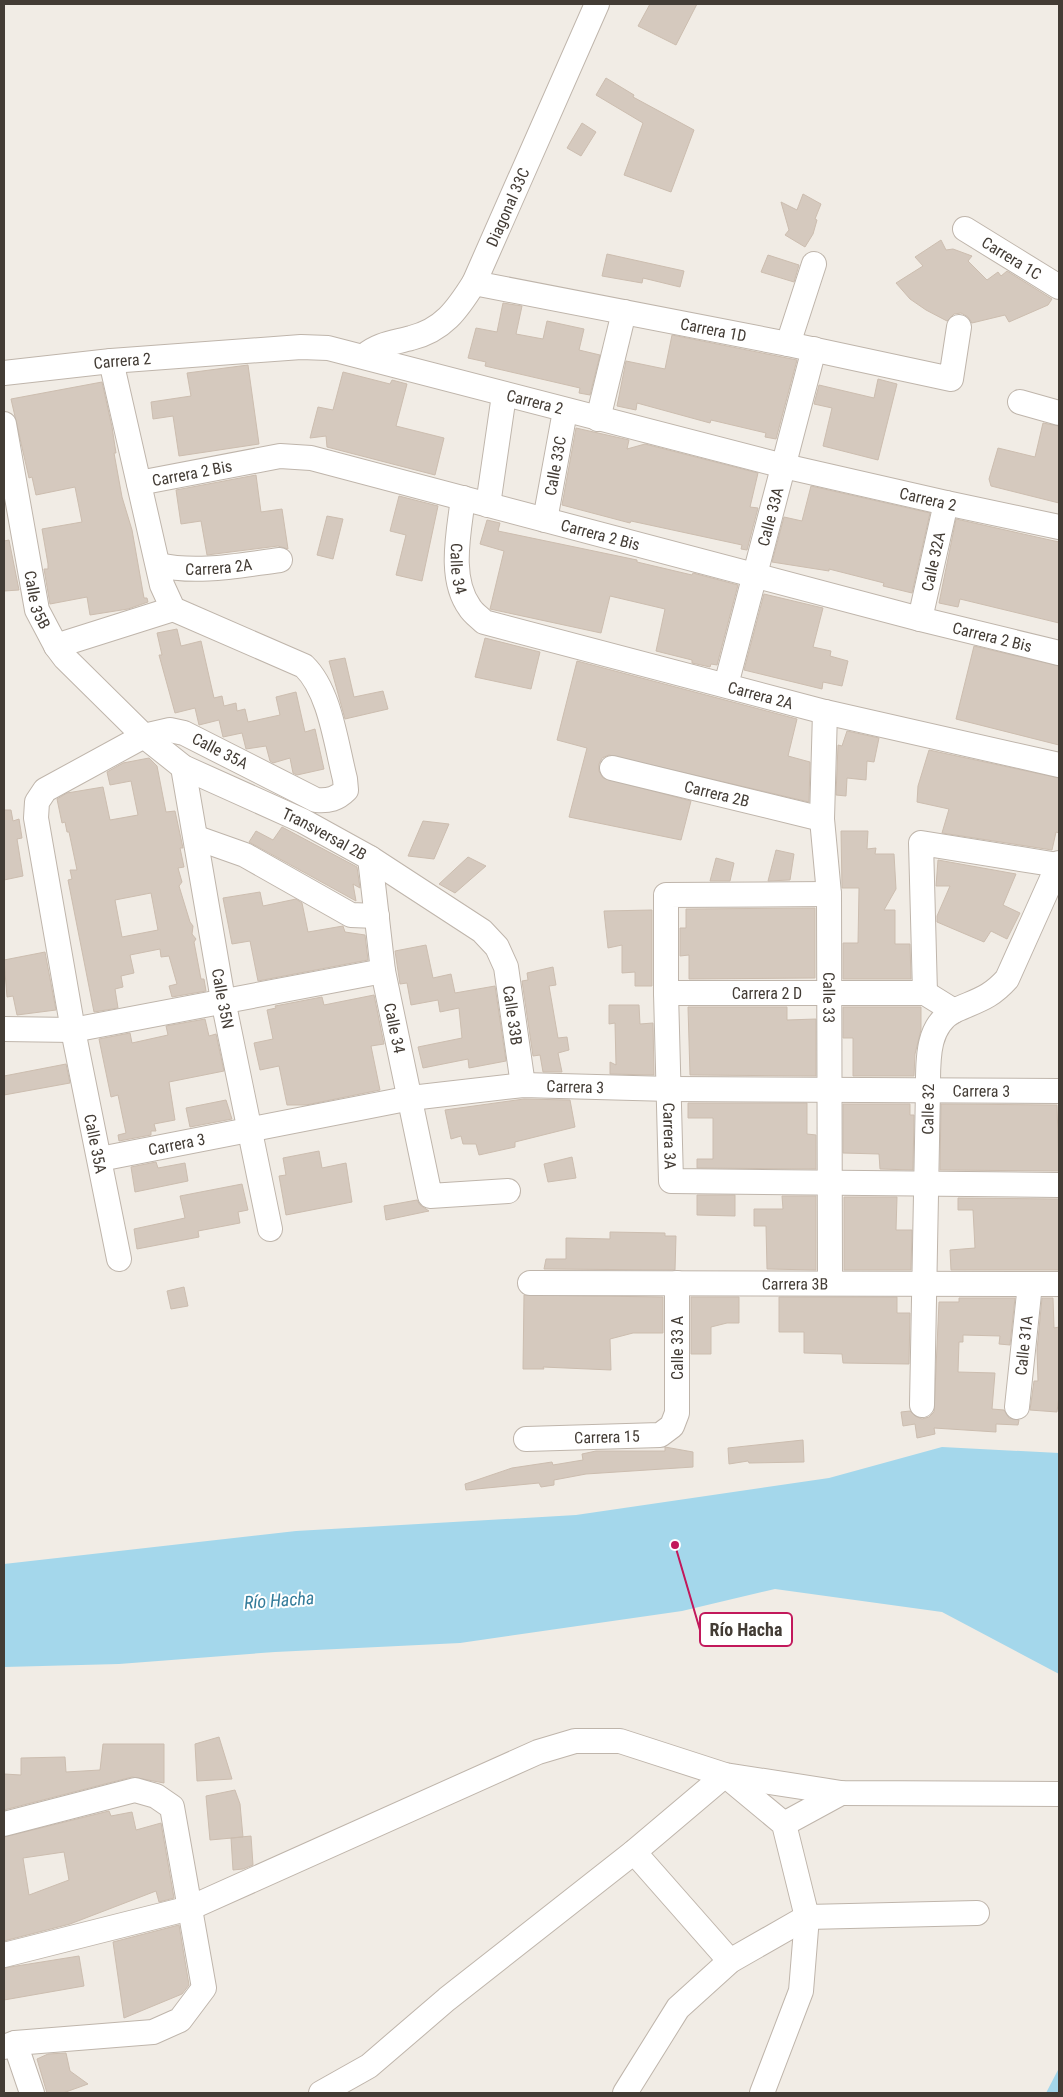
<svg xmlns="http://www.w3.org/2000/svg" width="1063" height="2097" viewBox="0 0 1063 2097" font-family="'Roboto Condensed',sans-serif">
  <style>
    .water { fill: #a4d7eb }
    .building { fill: #d5c9be; stroke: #ccbdaf; fill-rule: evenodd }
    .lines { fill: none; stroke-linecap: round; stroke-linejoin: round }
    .minor-casing { stroke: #bfb5ab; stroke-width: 26 }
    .minor { stroke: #fff; stroke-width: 24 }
    .labels { text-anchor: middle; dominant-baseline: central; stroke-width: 4; stroke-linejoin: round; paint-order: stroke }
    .street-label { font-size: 16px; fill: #433c35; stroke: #fff }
    .water-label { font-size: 18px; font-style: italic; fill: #317a99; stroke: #fff }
    .leader { fill: none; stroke: #c2185b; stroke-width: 2 }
    .callout-dot { fill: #c2185b; stroke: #fff; stroke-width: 2 }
    .callout { fill: #fff; stroke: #c2185b; stroke-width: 2 }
    .callout-label { font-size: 18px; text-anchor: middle; font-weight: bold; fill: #433c35 }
  </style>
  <rect width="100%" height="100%" fill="#f1ece5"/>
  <path class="water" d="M942,1447l117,6v221l-117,-62 -167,-23 -93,22 -222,32 -185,9 -156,12 -115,3v-103l292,-33 280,-16 253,-37z
    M1059,2068v25h-13z"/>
  <path class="building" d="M650,4h47l-21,41 -38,-19z
    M606,78l28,17 -1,2 61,33 -23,62 -47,-17 19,-52 -47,-28z
    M582,123l14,9 -15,24 -14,-8z
    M803,194l18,10 -6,15 2,1 -4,14 -8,13 -20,-12 4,-5 -8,-28 16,8z
    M941,240l5,10 7,-1 19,7 -4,5 19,19 11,-8 3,4 6,-5 45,28 -4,6 -39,17 -4,-7 -33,8 -4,-6 -7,-4 -7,1 -7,7 -21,-11 -16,-11 -14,-16 27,-17 -8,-9z
    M607,254l77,17 -4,16 -37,-9 -1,5 -40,-7z
    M768,255l31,10 -5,17 -33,-10z
    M503,303l19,3 -6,28 27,5 4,-18 37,8 -5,21 21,5 -10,40 -11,-2 1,-5 -95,-22 1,-4 -18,-4 8,-30 21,4z
    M672,335l125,25 -21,79 -11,-2 1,-4 -55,-13 -1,3 -73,-20 -1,7 -19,-4 9,-45 39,8z
    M248,365l11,79 -80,12 -6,-40 -20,3 -2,-17 40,-6 -4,-23z
    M343,372l47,12 2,-4 15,4 -11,42 48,12 -9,37 -108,-28 -1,-11 -16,2 8,-31 15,3z
    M878,379l19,5 -19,76 -55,-14 9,-38 -18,-4 5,-19 55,13z
    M102,382l10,45 4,26h-2l8,44 10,33 12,68h3l1,4 -20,7 -38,6 -3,-18 -37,7 -6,-35h4v-5l-6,-35 40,-7 -7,-35 -39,8 -4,-18 -3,1 -18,-79z
    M1043,423l16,3v77l-68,-17 -2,-7 9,-31 37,9z
    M576,428l53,12 -2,9 18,-5 113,29 -8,34 8,1 -11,42 -6,-1 1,-4 -111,-24 -1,2 -68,-18z
    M256,475l5,37 21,-3 6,40 -10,-3 -71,9 -6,-34 -20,3 -5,-34z
    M811,486l119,27 -18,80 -29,-7 1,-3 -55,-14v2l-57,-9 12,-45 18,4z
    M399,496l39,10 -16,75 -26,-6 10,-40 -16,-4z
    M327,516l16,3 -10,40 -16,-4z
    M956,519l103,23v81l-99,-24 -2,8 -19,-4z
    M487,520l13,3 -2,8 139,29v2l55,13 1,-2 45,12 -21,80 -6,-1 -1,3 -18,-4v-3l-36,-9 9,-42 -55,-13 -9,37 -111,-24 14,-58 -24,-7z
    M9,540l10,50 -15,1v-50z
    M764,594l59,14 -10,39 18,4 -1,5 18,5 -6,25 -19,-4 -1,7 -78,-19z
    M177,629l4,17 20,-5 13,57 8,-2 2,10 12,-3 1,8 8,-2 3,13 32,-7 -4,-18 20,-5 9,40 10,-3 9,40 -27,6 -4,-2 -3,-15 -17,5 -3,-2 -4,-15 -20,3 -4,-16 -19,4 -4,-17 -20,5 -4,-17 -20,5 -16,-58h3l-5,-22z
    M485,638l55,14 -9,37 -56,-12z
    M974,646l85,20v79l-103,-26z
    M345,658l9,39 29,-6 5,18 -43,10 -16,-58z
    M577,661l220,58 -9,37 22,6 -1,40 -200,-47 -7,3 -3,6v7l4,7 88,23 -10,39 -112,-23 18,-69 -30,-8z
    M847,731l32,7 -5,24 -7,-1 -1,19 -19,-2 -1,18 -10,-1 2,-50 4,1z
    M929,750l130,28v55l-3,-1 -4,18 -110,-17 7,-24 -32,-7 1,-16z
    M149,758l8,8 9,46 9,-1 8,37h-3l4,19 -6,1 4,14 -3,4 11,36 3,4 -1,8 4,5 -2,3 7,37h3l2,12 -34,6 -3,-11 8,-2 -8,-28 -8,1 -1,-8 -30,6 4,18 -13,3 2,11 -8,2 3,19 -24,4 -26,-132 4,-1 -2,-9h7l-8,-38h-2l-2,-10 -3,1 -5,-24 10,-6 36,-6 7,33 28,-5 -7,-34 -21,4 -3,-13 16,-9zM151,893l7,37 -36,7 -7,-37z
    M4,810h7l2,11 6,-2 3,19 -5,1 6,37 -19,4z
    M423,821l26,3 -15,35 -26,-3z
    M282,827l75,40 3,21 -7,-4 3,17 -107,-59 7,-11 17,9z
    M841,831h27l-1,18 9,-1 -1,6h19l2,35 -12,21h11v34h15l1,35h-68v-36h15l1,-55h-17z
    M776,850l18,4 -4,26 -22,1z
    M468,857l18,9 -31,27 -16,-9z
    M716,858l18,5 -4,18h-20z
    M938,860l78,14 -13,31 17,8 -13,26 -16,-8 -7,11 -47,-20v-6l13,-30h-14z
    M260,892l3,14 33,-7 6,4 6,29 35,-6 2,6 20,3 3,25 -110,21 -8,-40 -18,3 -9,-46z
    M815,908v70l-126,1v-24l-9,1v-28h6v-19z
    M652,910v76h-17v-14l-13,1v-28l-14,3 -4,-37z
    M426,945l7,33 18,-4 4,19 40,-7 11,75 -37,7 -1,-9 -45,9 -5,-21 44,-9 -3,-30 -19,4 -2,-12 -27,5 -4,-22 -7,1 -5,-33z
    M45,952l11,58 -39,5 -4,-19 -6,1 -3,-37z
    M553,967l3,18 -7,1 9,52 9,-1 2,13 -11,3 4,19h-19l-3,-17 -7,1 -11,-75 6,-1 -1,-7z
    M374,995l10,49 -13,2 9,44 -74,15h-19l-8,-39 -19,4 -6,-27 19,-4 -6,-29 9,-2 -1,-2 47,-9 2,8z
    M609,1005h30l1,19 13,-1 1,52 -44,-1v-12l6,3 -1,-42 -6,1z
    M688,1007h99v13l29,-1v57l-126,-1z
    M843,1007h78v23l-6,24 -1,22h-61v-38h-10z
    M205,1019l4,17 7,-2 8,37 -55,11 6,38 -21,4 2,7h-5v4l-32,6 -1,-6 8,-2 -8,-38 -7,2 -12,-58 31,-6 2,10 36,-8 -2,-9z
    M66,1064l4,19 -66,12v-19z
    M524,1099l46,1 5,27 -60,15v5l-36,8 -3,-11h-13l-2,-8 -10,3 -6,-29z
    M226,1100l6,19 -42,8 -4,-19z
    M688,1103h119v31l9,1v34l-119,-1v-9h16v-41h-25z
    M843,1104h67v11h4l-1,55 -33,-1 -1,-15 -36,-1z
    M941,1104l116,1 2,66 -119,-1z
    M319,1151l3,17 24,-5 6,39 -66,13 -7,-39 7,-1 -3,-17z
    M572,1157l4,21 -28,4 -4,-18z
    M156,1162l2,6 27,-5 3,18 -53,11 -4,-25z
    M242,1184l6,26 -10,2 2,11 -42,8 1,6 -62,12 -3,-20 51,-11 -5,-22z
    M697,1195h38v21l-38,-1z
    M782,1196h34v74l-49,-1 -1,-43h-12v-17h29z
    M844,1197h53l-1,33h16l-1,40h-67z
    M958,1198l101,1v71h-108l-1,-20 25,-2 -2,-38h-15z
    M417,1200l3,5 9,6 -43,9 -2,-14z
    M610,1232l55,1v3h11l-1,34 -131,-1 2,-10h20v-21l44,1z
    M184,1287l4,19 -17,3 -4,-18z
    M524,1295l139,2v36h-30l-23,6 1,31 -68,-3 1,2h-21z
    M691,1297h48v26h-12l-16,4v27h-20z
    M779,1297h118v16h13l-1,51 -66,-1 -1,-9 -38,-1v-21h-25z
    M959,1298h56l-5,47 -11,-1 1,-8 -37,-1v7h-4l-1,30 37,1 -3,36 12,1 5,8 10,2 -1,5 -22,-1v8l-62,-4 1,6 -18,4 -2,-14 -12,2 -2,-14 9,-1 5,5 7,3 7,-2 5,-5 5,-110h20z
    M1042,1298h11l1,30 5,-1v69l-2,16 -27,-2 4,-29h4l-1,-31z
    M803,1440l1,22 -55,1 -1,-2 -19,3 -1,-16z
    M665,1447l28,5v15l-107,7 -32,6v5l-13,2 -2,-4 -73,7 -1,-6 47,-16 40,-6 1,3 30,-5 -1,-6 14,-3h69z
    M219,1737l13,42 -35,2 -2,-37z
    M103,1744h61v39l-32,-6 -128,33v-36l17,1v-17l44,-1 1,15 34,-2z
    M235,1790l5,14 3,33 -33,3 -4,-44z
    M109,1811l2,5 21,-4 4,18 25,-7 13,75 -15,4 -3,-11 -86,33 -66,17v-104zM64,1852l5,28 -40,15 -6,-37z
    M251,1836l2,29 -10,4 -10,1 -2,-32z
    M179,1925l10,60 -7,9 -58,24 -11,-76z
    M79,1956l5,30 -80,14v-32z
    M66,2053l4,18 18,13 -25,9h-16l-10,-34 11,-5z"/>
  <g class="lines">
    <g class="minor-casing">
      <g id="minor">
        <path id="s1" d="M965,229l94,58"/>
        <path id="s2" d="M474,283l314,61 163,35 8,-52"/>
        <path d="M788,344l26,-80"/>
        <path id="s3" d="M364,356c14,-12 29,-13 47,-18 32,-8 46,-28 63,-55l123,-279"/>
        <path id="s4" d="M111,361l51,224 11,24 131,57c26,25 32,78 41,113l1,11c-9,9 -17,11 -30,10l-132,-67 -14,-3 -26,6 -99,54 -8,12 -1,16 37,212 46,229"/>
        <path id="s5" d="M4,373l107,-12 190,-14 27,1 456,118 162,37 113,24"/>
        <path d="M1020,402l39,11"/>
        <path d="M598,419l26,-107"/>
        <path id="s6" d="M4,424l33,186 19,36 9,12 79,78 39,31 120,54 67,37 112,73 15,16 9,20 17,118"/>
        <path id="s7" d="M139,483l141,-27 31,2 609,161 139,34"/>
        <path id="s8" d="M463,498c-4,34 -15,80 7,110 3,5 9,9 14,14l341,90 234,53"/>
        <path d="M488,505l16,-110"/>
        <path id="s9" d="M545,520l20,-109"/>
        <path id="s10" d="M158,565c40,9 82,0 122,-5"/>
        <path id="s11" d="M920,619l26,-116"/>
        <path d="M56,646l117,-37"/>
        <path id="s12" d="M726,685l88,-336"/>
        <path id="s13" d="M825,712l-3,107 7,75 1,389"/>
        <path id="s14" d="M183,767l40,233 47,229"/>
        <path id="s15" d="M612,768l210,51"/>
        <path d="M197,838l48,17 106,60 26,1"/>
        <path id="s16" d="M370,858l13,113 47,225 78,-5"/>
        <path id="s17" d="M829,894l-163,1v98l5,188 388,4"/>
        <path id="s18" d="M666,993h259l29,18"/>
        <path d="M925,993l-4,-150 137,22"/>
        <path d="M4,1029l69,1 310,-59"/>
        <path id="s19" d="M100,1159l311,-61 112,-13 147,4 389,2"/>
        <path id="s20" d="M530,1283l529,1"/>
        <path id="s21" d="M922,1405l6,-316c0,-27 -2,-65 28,-79 22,-10 34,-12 51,-31l52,-116"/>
        <path id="s22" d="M1017,1407l13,-123"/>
        <path id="s23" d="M526,1439l134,-4 12,-9 5,-13v-130"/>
        <path d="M4,1824l131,-34 21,6 16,11 32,181 -24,32 -27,12 -138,11 -11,4"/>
        <path d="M784,1824l57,-31"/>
        <path d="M634,1852l96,109"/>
        <path d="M4,1955l186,-47 348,-156 37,-11h45l105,34 116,18 218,1"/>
        <path d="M15,2043l17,50"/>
        <path d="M321,2093l48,-27 78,-67 187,-147 91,-77 59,49 23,93 -6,74 -39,102"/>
        <path d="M625,2093l53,-85 52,-47 77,-44 170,-4"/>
      </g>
    </g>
    <use href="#minor" class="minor"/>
  </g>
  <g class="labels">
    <g class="street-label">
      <text stroke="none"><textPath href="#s3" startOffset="220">Diagonal 33C</textPath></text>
      <text stroke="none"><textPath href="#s1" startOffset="55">Carrera 1C</textPath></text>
      <text stroke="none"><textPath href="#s2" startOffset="244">Carrera 1D</textPath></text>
      <text stroke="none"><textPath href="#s5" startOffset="119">Carrera 2</textPath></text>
      <text stroke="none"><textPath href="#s5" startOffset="539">Carrera 2</textPath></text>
      <text stroke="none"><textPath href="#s9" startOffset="55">Calle 33C</textPath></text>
      <text stroke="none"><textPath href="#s7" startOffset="54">Carrera 2 Bis</textPath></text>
      <text stroke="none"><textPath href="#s5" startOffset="944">Carrera 2</textPath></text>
      <text stroke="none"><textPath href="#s12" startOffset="174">Calle 33A</textPath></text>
      <text stroke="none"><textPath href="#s7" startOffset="474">Carrera 2 Bis</textPath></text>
      <text stroke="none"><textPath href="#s11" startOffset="59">Calle 32A</textPath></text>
      <text stroke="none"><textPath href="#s10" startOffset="61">Carrera 2A</textPath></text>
      <text stroke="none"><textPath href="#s8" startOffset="71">Calle 34</textPath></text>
      <text stroke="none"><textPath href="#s6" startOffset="179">Calle 35B</textPath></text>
      <text stroke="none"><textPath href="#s7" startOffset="879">Carrera 2 Bis</textPath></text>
      <text stroke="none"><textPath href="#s8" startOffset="419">Carrera 2A</textPath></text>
      <text transform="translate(220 751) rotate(27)">Calle 35A</text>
      <text stroke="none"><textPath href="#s15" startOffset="108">Carrera 2B</textPath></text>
      <text stroke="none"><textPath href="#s6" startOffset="562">Transversal 2B</textPath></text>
      <text stroke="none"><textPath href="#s18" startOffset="101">Carrera 2 D</textPath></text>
      <text stroke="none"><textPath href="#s13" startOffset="286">Calle 33</textPath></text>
      <text stroke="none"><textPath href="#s14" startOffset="235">Calle 35N</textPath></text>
      <text stroke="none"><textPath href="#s6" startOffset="840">Calle 33B</textPath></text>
      <text stroke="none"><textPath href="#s16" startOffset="172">Calle 34</textPath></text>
      <text stroke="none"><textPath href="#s19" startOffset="482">Carrera 3</textPath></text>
      <text stroke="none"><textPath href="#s19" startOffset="888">Carrera 3</textPath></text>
      <text stroke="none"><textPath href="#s21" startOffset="296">Calle 32</textPath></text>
      <text stroke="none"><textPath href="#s17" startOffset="404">Carrera 3A</textPath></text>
      <text stroke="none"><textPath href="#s4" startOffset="1228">Calle 35A</textPath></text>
      <text stroke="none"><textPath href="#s19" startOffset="78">Carrera 3</textPath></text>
      <text stroke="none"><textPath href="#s20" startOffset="265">Carrera 3B</textPath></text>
      <text stroke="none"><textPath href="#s22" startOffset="62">Calle 31A</textPath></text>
      <text transform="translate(677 1348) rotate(-90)">Calle 33 A</text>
      <text stroke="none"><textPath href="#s23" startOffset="81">Carrera 15</textPath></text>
    </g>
    <g class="water-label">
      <text transform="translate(279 1600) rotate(-4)">Río Hacha</text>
    </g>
  </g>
  <path class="leader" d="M675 1545L700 1630"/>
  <circle class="callout-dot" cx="675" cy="1545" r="5"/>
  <rect class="callout" x="700" y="1613" width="92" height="33" rx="5"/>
  <g class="callout-label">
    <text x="746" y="1636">Río Hacha</text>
  </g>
  <rect width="1063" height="2097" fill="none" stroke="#433c35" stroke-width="10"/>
</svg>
